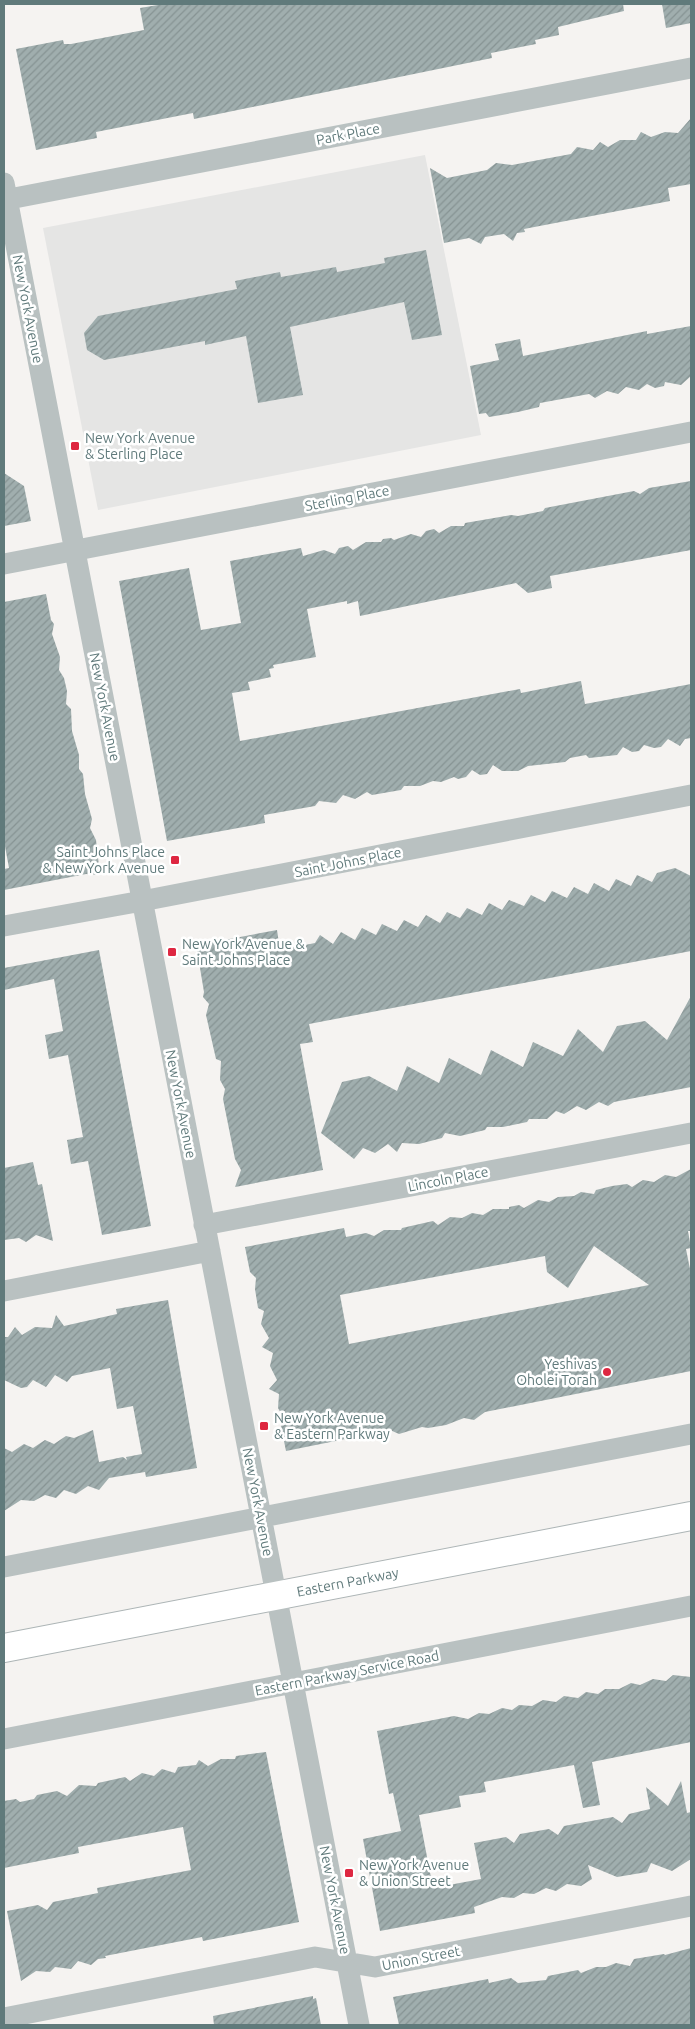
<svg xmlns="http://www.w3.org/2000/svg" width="695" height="2029" viewBox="0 0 695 2029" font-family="Ubuntu,sans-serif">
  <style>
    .built { fill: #e5e5e4 }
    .building { fill: url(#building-hatch); fill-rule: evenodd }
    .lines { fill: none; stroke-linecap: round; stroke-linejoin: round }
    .primary-casing { stroke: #adb5b6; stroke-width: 30 }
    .street { stroke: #b9c1c1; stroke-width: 21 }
    .primary { stroke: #fff; stroke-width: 28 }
    .poi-dot { fill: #de2741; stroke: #fff; stroke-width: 2 }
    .labels { text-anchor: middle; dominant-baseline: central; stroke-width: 5; stroke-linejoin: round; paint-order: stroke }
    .street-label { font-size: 14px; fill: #607a7b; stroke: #fff }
    .poi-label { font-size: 14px; fill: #607a7b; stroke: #fff; text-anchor: start }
  </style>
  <defs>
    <pattern id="building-hatch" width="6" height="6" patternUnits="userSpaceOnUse" patternTransform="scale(1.25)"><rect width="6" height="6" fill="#a0aeae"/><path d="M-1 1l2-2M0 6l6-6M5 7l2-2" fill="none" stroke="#869393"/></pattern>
  </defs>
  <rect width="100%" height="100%" fill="#f5f3f1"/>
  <path class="built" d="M425,155l56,280 -383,75 -55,-282z"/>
  <path class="building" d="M164,4h459l1,7 -66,16 1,8 -24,5 1,4 -45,9 1,5 -298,61 -1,-6 -97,19 1,6 -61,12 -20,-101 47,-9 1,4h7l73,-14 -4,-22z
    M662,4h29v19l-25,5z
    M691,118v66l-23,4 2,13 -146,28 1,3 -8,1 -4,8 -9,-7 -19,3 -4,7 -12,-6 -25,5 -14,-75 17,10 40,-8 9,-7 16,2 59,-11 6,-7 16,3 7,-8 8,5 12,-7h16l5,-8 10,5 14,-5 13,1z
    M426,250l16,85 -30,5 -8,-38 -114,25 13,68 -45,8 -12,-67 -41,9v-4l-101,19 -17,-10 -3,-17 14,-17 139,-27 -2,-8 45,-9 1,5 55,-10 1,5 48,-9 -1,-5z
    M691,326v50l-10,9 -16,-3 -1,4 -9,2 -8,-4 -8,6 -13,-3 -8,7 -11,-3 -12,7 -6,-4 -49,9 -1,4 -21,5 -29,5 -3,-4 -7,1 -9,-48 29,-6 -4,-16 25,-5 3,17 124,-25v3z
    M4,473l20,13 7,35 -27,5z
    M691,481v69l-141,26 2,12 -24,5 -12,-10 -156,33 -2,-15 -11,3v-3l-40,8 9,48 -43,8 1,3 -5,1 2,8 -23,5 2,8 -18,3 8,48 280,-52 1,4 60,-12 4,23 106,-20v54l-6,1 -5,7 -12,-7 -7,8 -7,1 -10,-3 -5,6 -7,1 -9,-5 -6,8 -28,3 -3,-3 -16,3 -5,4 -37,4 -10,5h-16l-9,-6 -6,9 -7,1 -8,-5 -6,7 -8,2 -4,-2 -13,5 -8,-1 -13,5h-16l-3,4 -29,5 -5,-3 -12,7 -12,-4 -7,8 -17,-2 -4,5 -51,9 1,8 -98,18 -48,-260 70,-13 12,62 40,-7 -11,-62 71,-13 2,8 21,-6 11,4 4,-6 9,-2 5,4 13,-8h15l2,-3 8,-1 3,2 17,-6 10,3 5,-6 8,-2 5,4 12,-7h13l1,-3 46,-8 7,1 25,-5 2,-3 89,-17 6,3 9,-6z
    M46,594l5,26 3,4 -2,10 8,23 -1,13 5,8 3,13 -1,13 5,5 1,22 7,24v14l4,5 2,20 7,25 -2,9 6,12 4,35 -14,-1 -82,16v-21l5,-1 -5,-27v-239z
    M675,868l16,8v75l-382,73 4,18 -13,2 23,126 -88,17 6,-17 -6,-11 -12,-60 2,-10 -5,-9 1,-19 -5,-2 -10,-44 3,-11 -6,-7 1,-5 -7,-42 2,-1 -1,-4 79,-15 3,20 35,-7 5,-8 13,9 8,-12 14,8 7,-12 14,7 6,-11 15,7 7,-11 14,7 8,-12 14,8 7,-11 13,6 7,-10 15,7 7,-12 13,7 7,-10 15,6 7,-11 14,7 7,-11 15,7 7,-11 14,7 6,-11 15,8 7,-12 15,7 6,-11 15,7 5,-9z
    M99,950l52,276 -49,9 -14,-74 -17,3 -4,-24 16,-3 -15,-82 -19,4 -4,-24 18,-4 -9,-52 -50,11v-22z
    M691,996v91l-77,15 -6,4 -9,-4 -13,8 -9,-4 -13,8 -8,-3 -9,8h-18l-2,3 -24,5h-16l-2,3 -25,6 -15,-3 -3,5 -23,6 -17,-1 -5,9 -9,-8 -13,9 -12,-5 -9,11 -33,-26 21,-51 27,-6 28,15 10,-25 32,17 10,-25 32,17 10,-25 32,17 10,-25 30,14 15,-27 25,23 14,-26 28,-5 22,19z
    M33,1162l5,23 4,-1 11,57 -17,-6 -10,7 -7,-4 -15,2v-72z
    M691,1169v62h-3l3,17 -5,1 5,25v97l-206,41 -11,8 -10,-2 -18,7 -18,3 -6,-1 -23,7 -9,-4 -104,21 -5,-25 4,-5 -7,-13 1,-14 -10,-5 8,-9 -7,-14 3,-13 -11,-6 7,-9 -8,-14 3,-13 -6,-3 -3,-19 1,-11 -6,-6 -5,-25 99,-19 2,9 20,-4 8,3 10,-6h17l1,-2 31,-7 5,4 12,-8 12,1 10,-5 11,2 10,-6h16v-2l10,-2 5,3 14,-8 11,2 9,-5 16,-1 7,-4 13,2 2,-4 16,-4 15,-2 5,3 11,-7 11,2 11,-7 11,2zM594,1246l55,39 -300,59 -9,-49 205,-39 2,16 21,16z
    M168,1300l29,168 -51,9 -1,-5 -36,6 -10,12 -11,-4 -12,8 -12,-4 -8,8 -11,-3 -11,6 -13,-1 -17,11v-63l8,4 12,-8 9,4 12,-8 9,4 12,-8 8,2 19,-8 6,32 24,-5 4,3 -1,-3 16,-3 -9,-48 -16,3 -7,-41 -38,8 -5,6 -12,-7 -9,12 -13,-7 -6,7 -6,1 -17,-8v-43h4l7,-10 7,8 13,-8 17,1 4,-13 8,11 53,-12 -1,-5z
    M673,1675l18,2v65l-99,20 8,43 -17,3 -9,-43 -90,17 2,10 -27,4 2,11 -42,8 14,73 48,-9 -7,-36 32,-6 8,6 6,-9 29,-5 9,6 6,-9 49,-9 9,6 7,-9 21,-5 -4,-22 22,19 13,-25 6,32 4,-1v47l-19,12 -21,-8 -4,9 -30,5 -29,-12 4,14 -11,7 -14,-2 -11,7 -10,-3 -12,6 -11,-1 -9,5 -12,-1 -28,10 1,6 -95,18 -17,-92 38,-8 -8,-38 -4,1 -12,-63 77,-15 14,3 11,-6 10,1 13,-6 10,2 7,-5 13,1 11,-6 13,2 8,-6 14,2 8,-6 12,2 7,-5h14l12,-6 9,2 13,-6 13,2z
    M266,1752l33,170 -96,19 -1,-4 -97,19 1,2 -8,1 -7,6 -13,-4 -7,8 -16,-2 -5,5 -14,-1 -15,10 -14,-70 31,-6 9,5 6,-8 45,-9 -1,-5 94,-18 -8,-43 -105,20 1,6 -75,15v-67l12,-2 4,3 14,-3 3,-4 20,-4 10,5 12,-11 17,1 2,-3 27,-6 5,4 12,-8 12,3 8,-7 13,4 3,-6 18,-2 3,-5 9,6 13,-7h14l1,-3z
    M691,1948v77h-292l-6,-28 95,-18 1,4 22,-5 7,5 28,-3 2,-4 30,-6 3,3 15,-6h10l10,-4 14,3 4,-7 30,-5 1,1z
    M313,1996v3l3,-1 5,27h-107l-1,-9z"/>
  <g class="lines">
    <g class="primary-casing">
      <g id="primary">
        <path id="s1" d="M4,1648l687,-132"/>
      </g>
    </g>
    <path class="street" d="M4,183l355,1842
      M4,200l687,-132
      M4,564l687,-132
      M4,926l138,-25 549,-106
      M204,1225l487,-92
      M4,1291l206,-40
      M4,1567l687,-133
      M4,1739l687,-133
      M4,2018l311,-61 60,10 316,-61"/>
    <use href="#primary" class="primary"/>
  </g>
  <g class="poi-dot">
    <rect x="70" y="441" width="10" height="10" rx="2.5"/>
    <rect x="170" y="855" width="10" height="10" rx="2.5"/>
    <rect x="167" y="947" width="10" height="10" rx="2.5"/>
    <circle cx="607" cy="1372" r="5"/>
    <rect x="259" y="1421" width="10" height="10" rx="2.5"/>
    <rect x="344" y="1868" width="10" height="10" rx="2.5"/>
  </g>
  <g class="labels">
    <g class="street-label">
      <text transform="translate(348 134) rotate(-11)">Park Place</text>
      <text transform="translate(28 309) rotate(79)">New York Avenue</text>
      <text transform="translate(347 498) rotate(-11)">Sterling Place</text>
      <text transform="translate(105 707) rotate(79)">New York Avenue</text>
      <text transform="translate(348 862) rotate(-11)">Saint Johns Place</text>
      <text transform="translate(181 1104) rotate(79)">New York Avenue</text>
      <text transform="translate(448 1179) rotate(-11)">Lincoln Place</text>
      <text transform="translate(258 1502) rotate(79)">New York Avenue</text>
      <text stroke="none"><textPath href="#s1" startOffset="350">Eastern Parkway</textPath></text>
      <text transform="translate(347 1673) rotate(-11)">Eastern Parkway Service Road</text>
      <text transform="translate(335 1900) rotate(79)">New York Avenue</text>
      <text transform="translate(421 1958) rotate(-11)">Union Street</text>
    </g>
    <g class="poi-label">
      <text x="85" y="438">New York Avenue<tspan x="85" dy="16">&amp; Sterling Place</tspan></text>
      <text x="165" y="852" text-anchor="end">Saint Johns Place<tspan x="165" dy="16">&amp; New York Avenue</tspan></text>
      <text x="182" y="944">New York Avenue &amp;<tspan x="182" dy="16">Saint Johns Place</tspan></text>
      <text x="597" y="1364" text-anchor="end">Yeshivas<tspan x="597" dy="16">Oholei Torah</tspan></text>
      <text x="274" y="1418">New York Avenue<tspan x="274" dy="16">&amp; Eastern Parkway</tspan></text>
      <text x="359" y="1865">New York Avenue<tspan x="359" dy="16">&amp; Union Street</tspan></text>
    </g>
  </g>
  <rect width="695" height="2029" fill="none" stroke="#607a7b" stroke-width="10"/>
</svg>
